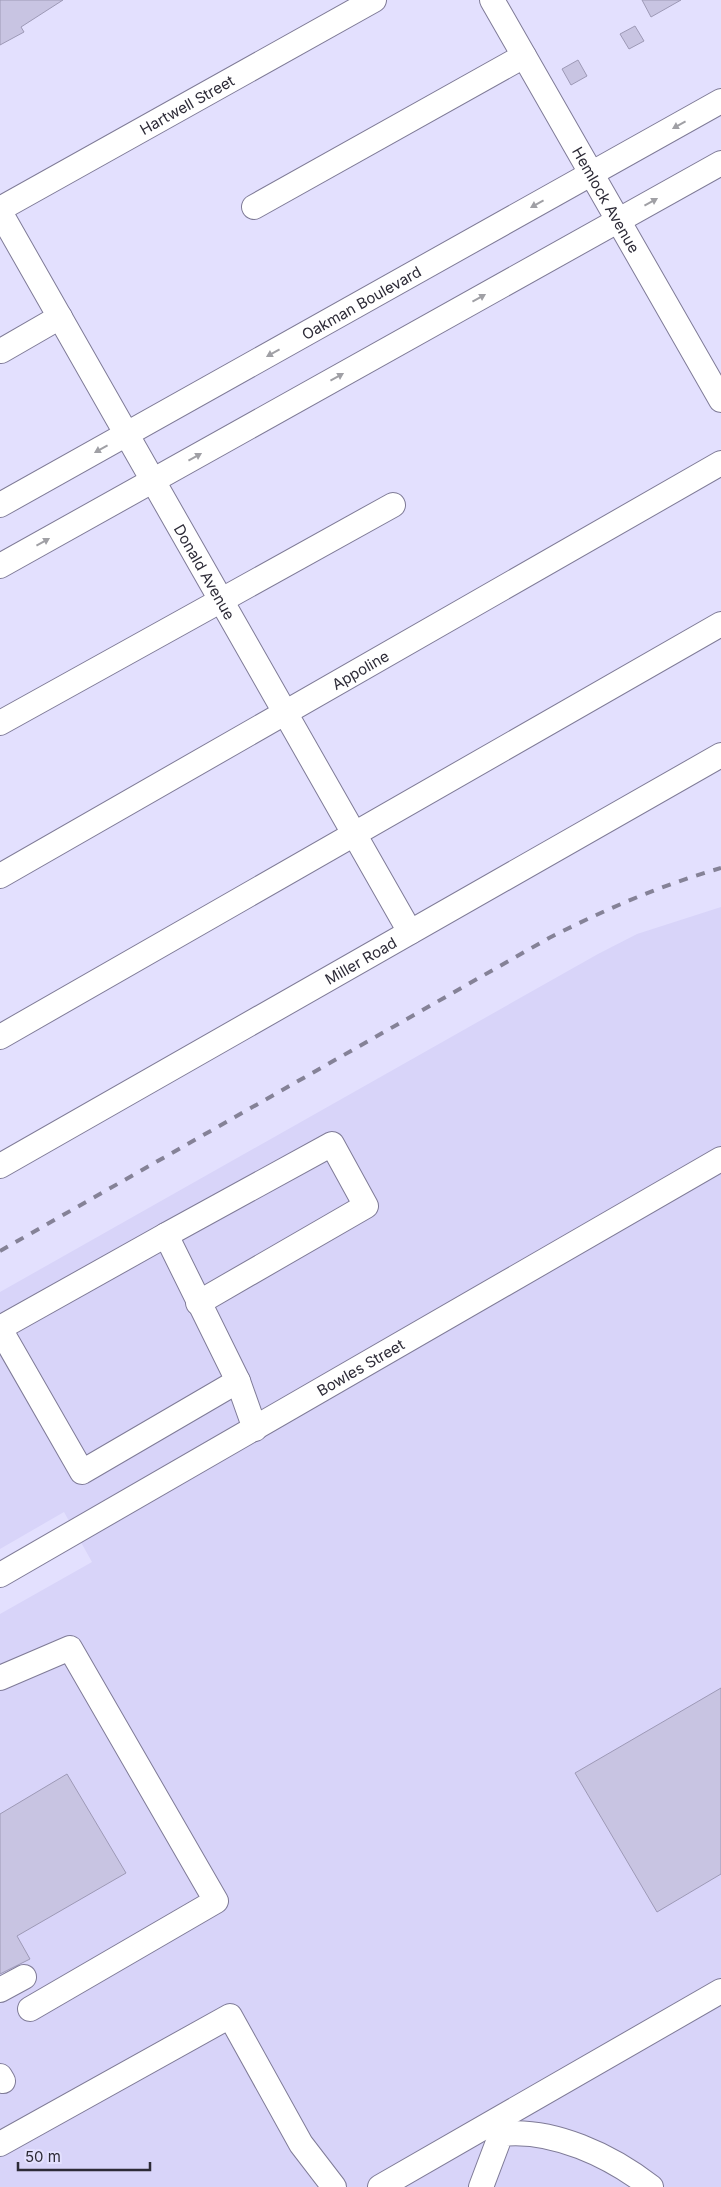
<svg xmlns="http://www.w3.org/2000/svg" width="721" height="2187" viewBox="0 0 721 2187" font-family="Inter,sans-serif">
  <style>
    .built { fill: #d8d4f9 }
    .building { fill: #c8c4e2; stroke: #9d99b6 }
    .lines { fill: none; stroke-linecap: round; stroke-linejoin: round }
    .minor-casing { stroke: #7f7b97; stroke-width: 26 }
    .minor { stroke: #fff; stroke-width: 24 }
    .rail { stroke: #858297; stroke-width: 4; stroke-dasharray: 9 9; stroke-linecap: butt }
    .oneway { fill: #a0a0a5 }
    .labels { text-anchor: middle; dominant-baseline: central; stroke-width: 5; stroke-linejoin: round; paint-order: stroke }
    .street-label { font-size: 15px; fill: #2d2b37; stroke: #e3e0fe }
  </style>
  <rect width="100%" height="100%" fill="#e3e0fe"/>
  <path class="built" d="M721,907v1280h-721v-573l92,-52 -28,-50 -64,37v-257l598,-338 39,-20z"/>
  <path class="building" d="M0,0h63l-42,27 3,5 -24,13z
    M642,0h39l-30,17z
    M635,26l9,15 -15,8 -9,-15z
    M578,60l9,16 -16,9 -9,-16z
    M721,1688v186l-64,38 -82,-139z
    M67,1774l59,99 -109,63 13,23 -30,15v-160z"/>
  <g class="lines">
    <g class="minor-casing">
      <g id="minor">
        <path id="s1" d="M492,0l229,400"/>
        <path d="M254,207l270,-151"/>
        <path id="s2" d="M0,209l374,-209"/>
        <path id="s3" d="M0,212l410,720"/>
        <path d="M1,351l59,-34"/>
        <path id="s4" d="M0,505l721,-404"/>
        <path d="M0,566l721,-403"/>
        <path d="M0,723l393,-218"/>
        <path id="s5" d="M0,876l721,-413"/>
        <path d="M0,1037l721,-413"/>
        <path id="s6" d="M0,1166l721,-411"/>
        <path d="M166,1235l166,-91 34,62 -168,97"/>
        <path d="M0,1328l166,-93 72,146 17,48"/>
        <path d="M0,1329l82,143 156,-91"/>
        <path id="s7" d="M0,1575l721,-416"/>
        <path d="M0,1678l70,-30 146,253 -186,108"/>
        <path d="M0,1990l24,-13"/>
        <path d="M0,2076l3,5"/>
        <path d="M0,2144l230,-128 71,128 33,43"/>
        <path d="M380,2187l341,-196"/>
        <path d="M481,2187l20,-53c52,-6 110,22 150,53"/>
      </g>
    </g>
    <use href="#minor" class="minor"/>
    <path class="rail" d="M0,1251l549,-313c55,-28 112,-53 172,-70"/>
  </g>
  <defs><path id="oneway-solid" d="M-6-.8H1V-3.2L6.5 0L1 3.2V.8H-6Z" transform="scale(1.25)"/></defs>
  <g class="oneway">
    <use href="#oneway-solid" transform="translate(679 125) rotate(151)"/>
    <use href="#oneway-solid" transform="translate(651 202) rotate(-29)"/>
    <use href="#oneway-solid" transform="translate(537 204) rotate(151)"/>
    <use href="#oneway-solid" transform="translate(479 298) rotate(-29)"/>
    <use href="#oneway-solid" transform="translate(273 353) rotate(151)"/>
    <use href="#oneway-solid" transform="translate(337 377) rotate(-29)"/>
    <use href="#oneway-solid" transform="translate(101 449) rotate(151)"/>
    <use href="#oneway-solid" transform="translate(195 457) rotate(-29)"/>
    <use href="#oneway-solid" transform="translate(43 542) rotate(-29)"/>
  </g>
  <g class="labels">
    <g class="street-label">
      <text stroke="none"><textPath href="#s2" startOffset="214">Hartwell Street</textPath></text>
      <text stroke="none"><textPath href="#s1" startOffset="230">Hemlock Avenue</textPath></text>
      <text stroke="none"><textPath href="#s4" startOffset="414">Oakman Boulevard</textPath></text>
      <text stroke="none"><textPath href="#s3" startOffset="414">Donald Avenue</textPath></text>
      <text stroke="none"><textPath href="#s5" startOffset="415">Appoline</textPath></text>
      <text stroke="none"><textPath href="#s6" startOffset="415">Miller Road</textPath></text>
      <text stroke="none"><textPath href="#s7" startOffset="416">Bowles Street</textPath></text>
    </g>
  </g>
  <path d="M18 2162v8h132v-8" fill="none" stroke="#2d2b37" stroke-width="2.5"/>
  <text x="25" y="2162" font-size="15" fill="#2d2b37" stroke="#e3e0fe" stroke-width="4" paint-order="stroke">50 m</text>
</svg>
